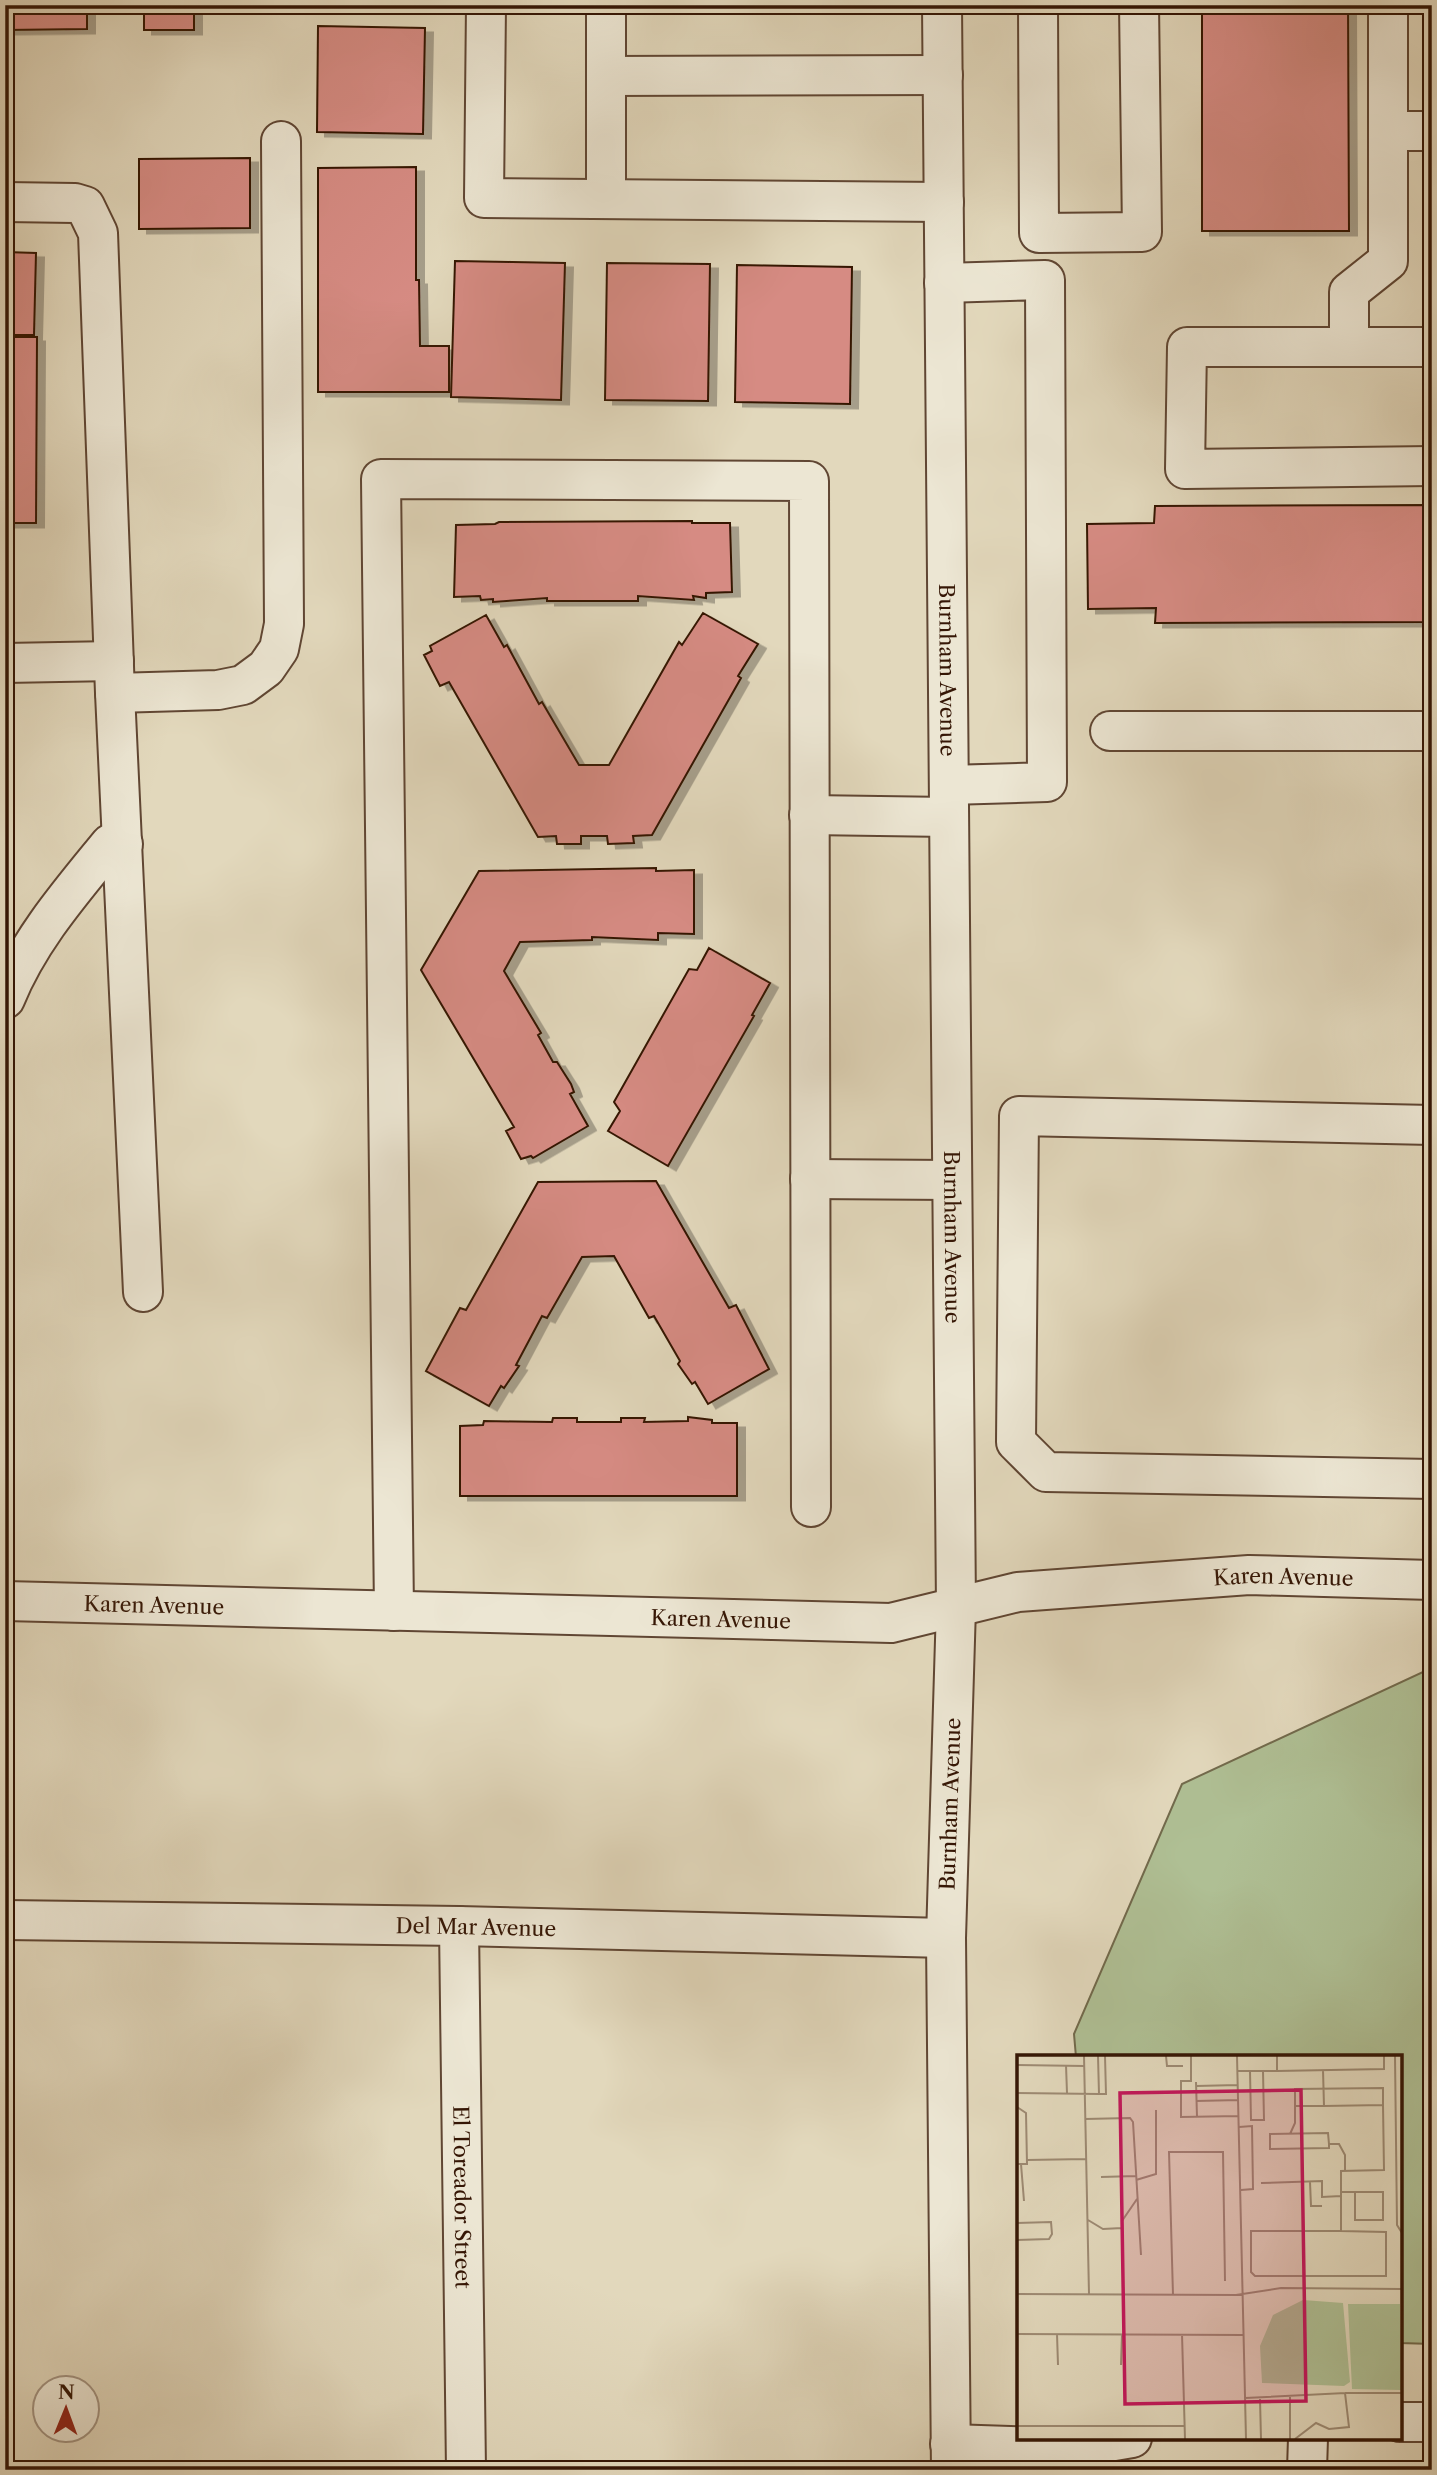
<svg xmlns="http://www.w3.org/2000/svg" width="1437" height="2475" viewBox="0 0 1437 2475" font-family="'Libre Caslon Text',serif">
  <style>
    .green { fill: #afbf94; stroke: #726a4c; stroke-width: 2 }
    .building { fill: #d68b83; stroke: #351605; stroke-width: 2; filter: url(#shadow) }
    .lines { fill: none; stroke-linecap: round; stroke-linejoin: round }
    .minor-casing { stroke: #604633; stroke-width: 42 }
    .minor { stroke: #ece6d3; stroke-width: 38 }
    .labels { text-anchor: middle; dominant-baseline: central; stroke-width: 5; stroke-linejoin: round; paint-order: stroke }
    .street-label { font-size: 21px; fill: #351605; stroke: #ece6d3 }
    .inset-road { fill: none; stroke: #9d8a73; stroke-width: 2 }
    .view { fill: #c2185b; fill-opacity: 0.15; stroke: #c2185b; stroke-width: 3.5 }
    .inset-edge { fill: none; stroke: #351605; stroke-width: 3.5 }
  </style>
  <defs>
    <filter id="shadow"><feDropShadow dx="8" dy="4.5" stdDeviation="0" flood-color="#0004"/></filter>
  </defs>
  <rect width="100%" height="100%" fill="#e2d8bc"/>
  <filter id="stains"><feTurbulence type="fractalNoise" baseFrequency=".00286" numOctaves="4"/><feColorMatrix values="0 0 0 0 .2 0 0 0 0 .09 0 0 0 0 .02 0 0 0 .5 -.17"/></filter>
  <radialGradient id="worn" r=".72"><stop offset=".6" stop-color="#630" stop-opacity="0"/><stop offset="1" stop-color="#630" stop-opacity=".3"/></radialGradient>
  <path class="green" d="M1425,1671l7,1v672l-32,-1v-286h-324l-2,-23 108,-250z"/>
  <path class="building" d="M5,5h82v24l-82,1z
    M144,5h50v25h-50z
    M1202,5h146l1,226h-147z
    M318,26l107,2 -2,106 -106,-2z
    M250,158v70l-111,1v-70z
    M416,167v113h3l1,66h29v46h-131v-224z
    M5,252l31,1 -2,82h-29z
    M455,261l110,2 -4,137 -110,-3z
    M607,263l103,1 -2,137 -103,-1z
    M737,265l115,2 -2,137 -115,-2z
    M5,337h32l-1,186h-31z
    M1432,505v117l-277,1 1,-15 -68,1 -1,-85 67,-1 1,-17z
    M692,521v2h38l2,69 -26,1v5l-13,-2 1,4 -56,-4v5h-91v-3l-54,4v-3l-12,1 -1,-4 -26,1 2,-72 39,-1 4,-2z
    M703,613l55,31 -20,32 3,2 -89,157 -19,1 1,7 -26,1 -1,-8h-26v8h-24l-1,-8 -18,1 -89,-155 -9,4 -16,-31 8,-4 -2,-5 56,-31 18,32 3,-2 32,59 3,-2 37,63h30l70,-123 3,3z
    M656,868v3l38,-1v64l-36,-1v7l-66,-3v3l-72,2 -16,29 37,62 -3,2 15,27h4l14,22 3,8 -4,2 18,32 -55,32 -2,-2 -10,3 -15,-28 8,-4 -93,-157 58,-99z
    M709,948l61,35 -18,32 2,1 -86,150 -60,-35 12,-20 -6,-9 75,-133 8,1z
    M656,1181l73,127 7,-3 33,64 -61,35 -13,-22 -3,2 -14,-20 2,-3 -26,-45 -5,2 -35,-62 -32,1 -35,61 -5,-2 -26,49 3,1 -15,22 -3,-2 -12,20 -63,-35 34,-63 6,2 72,-128z
    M688,1417l24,3v3h25v73h-277v-70l23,-1 1,-4 68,1 1,-4h24v4h44v-4h24l-1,4 44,-1z"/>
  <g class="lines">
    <g class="minor-casing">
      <g id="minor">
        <path d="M486,5l-2,193 460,4"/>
        <path id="s1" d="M942,5l14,1602 -10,331 5,532"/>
        <path d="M1038,5l1,228 103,-1 -3,-227"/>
        <path d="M606,76l337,-1"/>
        <path d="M1388,131h44"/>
        <path d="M606,199v-194"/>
        <path d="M5,202l70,1 10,3 13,27 17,460 28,599"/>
        <path d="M944,283l101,-3 2,502 -98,3"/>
        <path d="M1349,347v-55l39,-31v-256"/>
        <path d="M1432,347h-245l-2,122 247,-3"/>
        <path d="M5,663l109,-2"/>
        <path d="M115,693l103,-3 25,-5 23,-17 13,-19 5,-25 -3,-483"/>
        <path d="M1110,731h322"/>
        <path d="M809,815l140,2"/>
        <path d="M5,999c24,-59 65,-106 105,-155h13"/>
        <path d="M1432,1125l-413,-9 -3,326 30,30 386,7"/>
        <path d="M810,1179l142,1"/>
        <path id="s2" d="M5,1601l886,22 127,-31 231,-17 183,5"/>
        <path d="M394,1611l-13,-1132 428,2 2,1026"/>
        <path id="s3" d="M5,1920l454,6 487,12"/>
        <path id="s4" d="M459,1926l7,544"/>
        <path d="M1400,2422h32"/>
        <path d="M950,2444l123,4 59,-10"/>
        <path d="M1307,2470l1,-32"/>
      </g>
    </g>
    <use href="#minor" class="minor"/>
  </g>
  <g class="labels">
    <g class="street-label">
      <text stroke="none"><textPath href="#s1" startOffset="665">Burnham Avenue</textPath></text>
      <text stroke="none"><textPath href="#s1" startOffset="1232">Burnham Avenue</textPath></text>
      <text stroke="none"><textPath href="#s2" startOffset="1283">Karen Avenue</textPath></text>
      <text stroke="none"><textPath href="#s2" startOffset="149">Karen Avenue</textPath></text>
      <text stroke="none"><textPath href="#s2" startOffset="716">Karen Avenue</textPath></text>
      <text transform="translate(950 1804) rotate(-88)">Burnham Avenue</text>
      <text stroke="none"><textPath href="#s3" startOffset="471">Del Mar Avenue</textPath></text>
      <text stroke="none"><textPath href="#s4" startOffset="271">El Toreador Street</textPath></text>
    </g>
  </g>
  <g transform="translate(1017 2055)">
    <rect width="385" height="385" fill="#e2d8bc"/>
    <path d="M286,245l40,3 7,79 -6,4 -82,-3 -2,-37 13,-31zM331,249h52l1,86 -49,-1z" fill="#afbf94"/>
    <path class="inset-road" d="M67,1l5,238M81,1l1,38h7l-1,-38M149,1l1,10h16M174,1v25h-10v36l58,-1M220,1l9,383M378,1l2,169 5,8M0,10l67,1M49,10l1,28M306,15l1,36 59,-1 1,65 -43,1v60l45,1v44h-131l-4,-4v-41h90M221,16h39v-15M233,16l1,49h13l-1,-49M260,16l107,-2v-13M179,27l1,35M179,31l42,-1M0,38l82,1M179,46l43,-1M278,51h29M0,52l9,6 1,51h-10M68,64l45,-1 3,4 8,133M222,72l13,-1 1,63 -12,1M273,79l5,-11v-34l88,-1v17M312,89v4l-59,1v-15l58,-1 1,11h10l6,11v16M10,105l59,-1M4,109l3,37M84,122l35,-1M119,125l20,-6v-64M293,127l1,24h11M244,128l61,-2v16l19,-1M324,137h42v28h-28v-28M71,165l15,9 19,-1M0,168l34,-1 1,12 -3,5 -32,1M106,203l-1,-37 15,-22M0,239l219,1 45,-7 121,1M156,240l-4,-143h54l2,129M0,279l226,1M40,279l1,31M165,279l3,105M104,310l1,-31M328,338h57M273,340v44M228,343l100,-5 4,34 -20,2 -13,-6 -21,16M243,344l1,40M0,371h168"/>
    <path class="view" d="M284,35l5,311 -181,3 -5,-311z"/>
    <rect width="385" height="385" class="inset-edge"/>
  </g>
  <rect width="1437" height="2475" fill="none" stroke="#e2d8bc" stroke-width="28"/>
  <rect x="7" y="7" width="1423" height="2461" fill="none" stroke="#351605" stroke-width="3.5"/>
  <rect x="14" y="14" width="1409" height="2447" fill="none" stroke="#351605" stroke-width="2"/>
  <g transform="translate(66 2409) rotate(1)"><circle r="33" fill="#ece6d3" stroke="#a39381" stroke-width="2"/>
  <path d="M0-5L12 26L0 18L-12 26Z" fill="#8f2418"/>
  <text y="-10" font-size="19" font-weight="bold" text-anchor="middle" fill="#351605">N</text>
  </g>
  <rect width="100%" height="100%" filter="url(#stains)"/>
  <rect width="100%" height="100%" fill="url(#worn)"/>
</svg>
